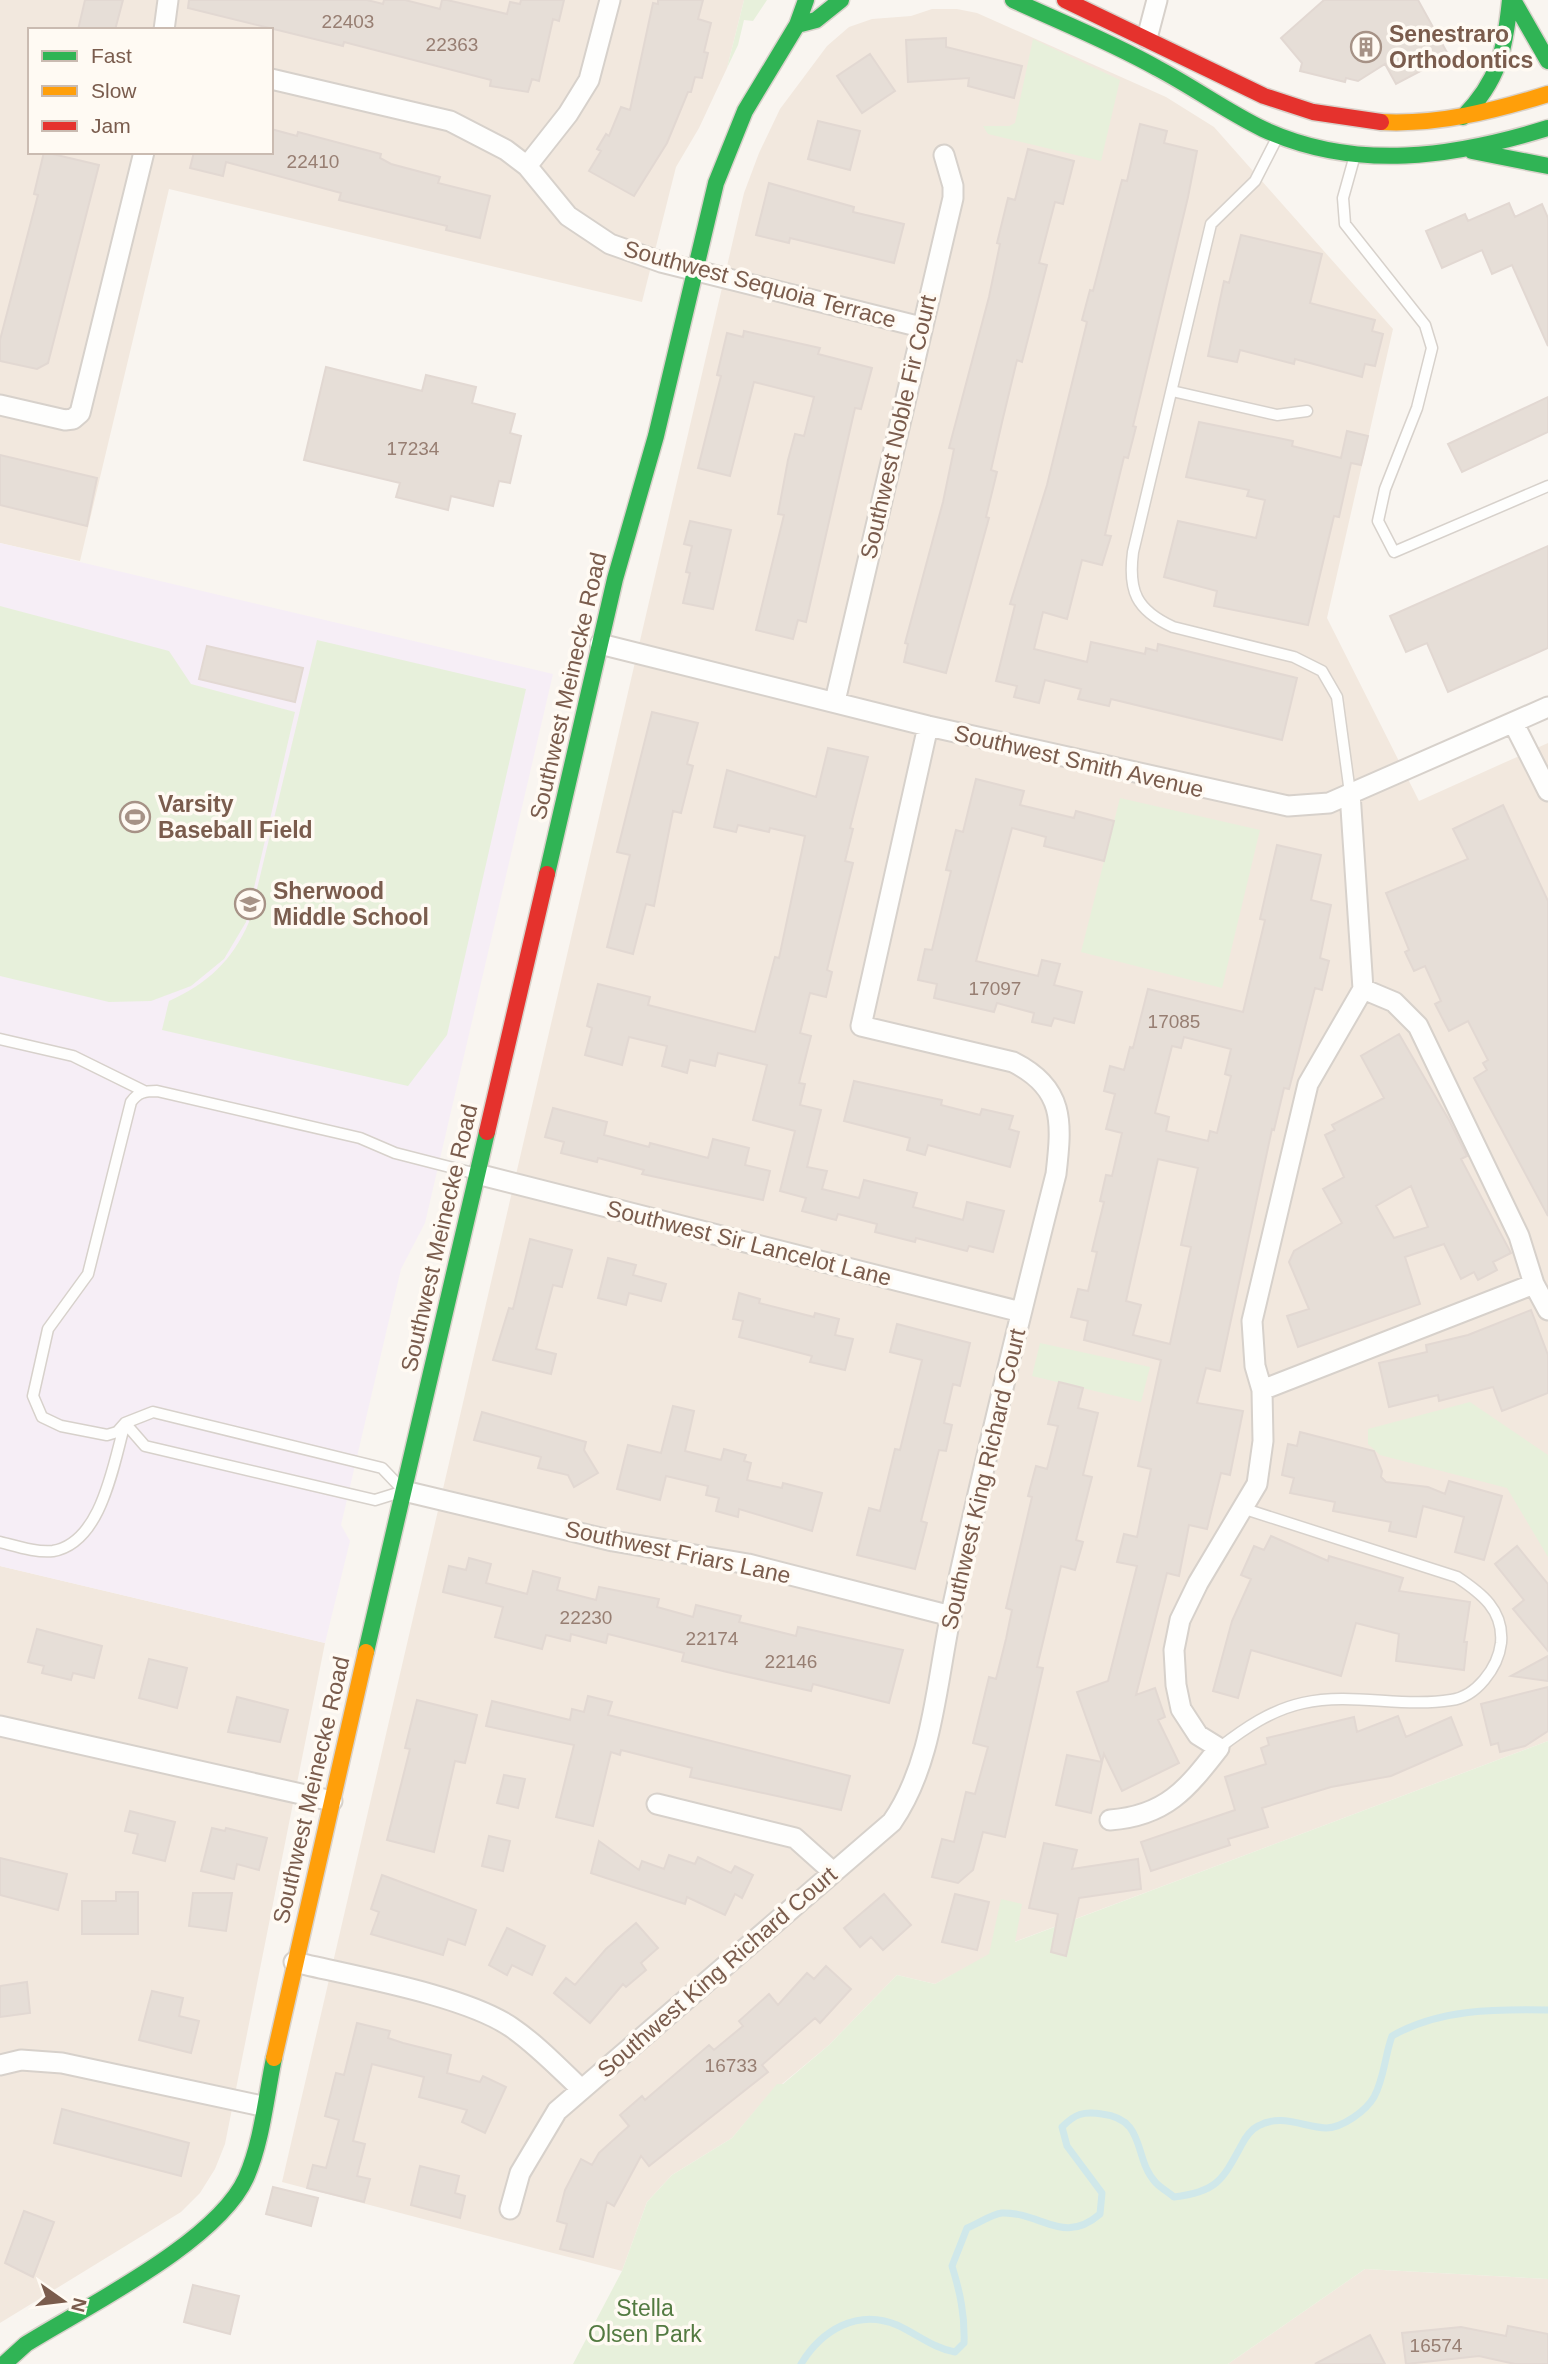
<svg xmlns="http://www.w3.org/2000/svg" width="1548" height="2364" viewBox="0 0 1548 2364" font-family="Arial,sans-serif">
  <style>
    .residential { fill: #f2e8de; fill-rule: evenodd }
    .education { fill: #f6eef6 }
    .green { fill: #e7f0db }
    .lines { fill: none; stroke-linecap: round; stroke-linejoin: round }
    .stream { stroke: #d0e8ea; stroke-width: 7 }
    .building { fill: #e6ded7; stroke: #e2d8d2; stroke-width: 2; fill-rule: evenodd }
    .lane-casing { stroke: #d7d1cb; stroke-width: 13 }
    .street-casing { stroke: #d7d1cb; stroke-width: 23 }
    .fast-casing { stroke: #d9d2cb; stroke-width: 19 }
    .slow-casing { stroke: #d9d2cb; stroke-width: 19 }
    .jam-casing { stroke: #d9d2cb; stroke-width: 19 }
    .lane { stroke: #fefefd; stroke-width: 10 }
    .street { stroke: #fefefd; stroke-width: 19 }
    .fast { stroke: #30b455; stroke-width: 16 }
    .slow { stroke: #ff9f0a; stroke-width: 16 }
    .jam { stroke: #e5322d; stroke-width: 16 }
    .labels { text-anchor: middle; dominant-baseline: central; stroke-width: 7; stroke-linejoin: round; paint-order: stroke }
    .number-label { font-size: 19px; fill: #977e72 }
    .poi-label { font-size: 23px; font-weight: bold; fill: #7a5c4d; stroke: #fffaf3; text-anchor: start }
    .street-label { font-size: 23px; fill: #7a5c4d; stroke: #fffaf3 }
    .park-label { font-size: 23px; fill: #537a41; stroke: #fffaf3 }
  </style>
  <rect width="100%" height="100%" fill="#f9f5f0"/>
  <path class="residential" d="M0,0h744l-17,68 -28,60 -23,39 -34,135 -473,-113 -89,372 -80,-18zM30,30h241v122h-241z
    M932,9h25l20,4 189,84 48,30 179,202 -66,289 92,183 129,-58v998l-534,201 -79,42 -38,-9 -68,70 -47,39 -5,1 -45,53 -60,37 -25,27 -25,69 -340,-89 462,-1989 15,-40 21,-44 47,-63 22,-19 23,-8 39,-3z
    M0,1566l325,77 -100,501 -10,25 -15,24 -19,19 -181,111z
    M1365,2269l183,10v85h-320z"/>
  <path class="education" d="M0,543l553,131 -128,549 -24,46 -60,256 9,16 -25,102 -325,-77z"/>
  <path class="green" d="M744,0h23l-14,21 -9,-1 -6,25 -11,23z
    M1033,39l87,41 -19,81 -113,-27 -5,-8h26l6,-3z
    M0,606l169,45 22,33 104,28 -49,210 -22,37 -33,27 -40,15 -42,1 -109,-26z
    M317,640l209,49 -79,346 -39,51 -246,-56 7,-29c38,-17 63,-40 80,-79z
    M1120,798l140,32 -38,158 -141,-36z
    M1040,1343l110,24 -9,35 -109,-26z
    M1470,1402l78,53v102l-41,-69 -127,-33 -12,-11v-15z
    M1548,1741v538l-183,-10 -137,95h-655l49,-93 25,-69 25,-27 60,-37 45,-54h6l46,-39 68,-70 38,9 54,-30 12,-55 21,5 -7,38z"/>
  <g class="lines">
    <path class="stream" d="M801,2364c20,-33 56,-56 96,-39 20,9 36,23 58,27l9,-9c1,-28 -4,-51 -12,-77l15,-38c10,-4 25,-14 35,-15 40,-1 61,33 98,1l2,-21 -35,-47 -5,-19c13,-13 21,-16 40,-13 45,5 31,45 54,69 5,5 12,9 18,14 42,-5 48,-16 67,-51 4,-8 9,-16 17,-20 23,-13 45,1 68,2 16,0 40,-17 48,-31 10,-18 11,-42 18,-61 47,-27 103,-27 156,-26"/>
  </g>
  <path class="building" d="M85,0h38l-8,30h-37z
    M189,0h178l16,4 1,-4h21l35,9 2,-9h5l60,14 3,-12 10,2 1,-4h43l-5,21 -6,-2 -14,62 -7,-2 -4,13 -38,-6 1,-6 -147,-38 -1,4 -155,-38z
    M658,0h45l-5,19 13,4 -7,29 4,1 -6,25 -7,-1 -4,15h-3l-21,51 -33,53 -45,-25 12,-20 -4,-2 9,-15 3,2 12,-29 9,3 23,-107 5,1z
    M1324,0h94l31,56 -53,28 -11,-20 -27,17 -12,-3 -1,4 -45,-11 2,-8 -21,-25z
    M946,38v9l76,19 -8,32 -46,-12 1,-8 -61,4 -2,-42z
    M870,54l25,37 -33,22 -25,-37z
    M818,121l42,10 -10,39 -42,-11z
    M1140,124l27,7 -3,12 33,8 -9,46 -55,229 3,1 -8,31 -4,-1 -19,78 6,1 -9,29 -20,-5 -15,59 -24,-7 -9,37 53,13 4,-20 54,12 1,-6 11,3 1,-7 139,34 -15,62 -171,-41 -2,7 -31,-7 3,-10 -36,-9 -6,23 -25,-6 3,-11 -21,-5 19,-76 -5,-1 37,-119 40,-163 -5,-2 8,-30 3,1 29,-111 5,1z
    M271,129l26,7 1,-4 83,22 -1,4 11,6 49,13 -2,6 52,13 -10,42 -34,-8 1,-4 -108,-26 2,-7 -115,-31 -3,14 -33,-8 4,-16h77z
    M1028,149l46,12 -11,43 -8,-2 -16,61 8,2 -25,97 -5,-2 -14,58 -12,52 6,2 -11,45 3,1 -43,155 -42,-11 4,-18 -3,-1 38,-141 11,-53 -5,-1 40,-151 11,-53 -3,-1 11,-45 7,2z
    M44,152l55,13 -51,198 -11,6 -37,-8v-21l38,-145 -4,-1z
    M769,183l85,24 -1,5 51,12 -10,39 -104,-25 -1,5 -33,-8z
    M1509,203l6,14 27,-13 6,14v128l-36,-81 -20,9 -10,-24 -40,18 -16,-37 39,-17 3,7z
    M1241,235l81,19 -12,49 65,17 -3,11 11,3 -8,32 -10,-2 -3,13 -67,-18 -1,5 -54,-14 -3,12 -29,-6 16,-75 5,2z
    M744,331l76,17 -2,6 54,14 -11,41 -6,-1 -49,214 -8,-2 -5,19 -37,-9 28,-115 -6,-1 10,-54 7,-26 9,2 10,-39 -60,-15 -24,94 -32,-8 23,-92 -4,-1 10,-42 16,4z
    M326,367l96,24 4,-16 50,12 -4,16 43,11 -5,19 11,3 -11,47 -11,-2 -6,25 -42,-10 -3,14 -52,-13 4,-14 -96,-23z
    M1548,397v35l-86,40 -14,-28z
    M1199,422l94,19 -1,5 49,12 6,-27 21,5 -7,29 -10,-2 -12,54 -5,-1 -26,109 -94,-19 3,-15 -53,-14 14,-56 78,17 9,-38 -18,-4 2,-6 -63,-13z
    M0,455l97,23 -10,48 -87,-21z
    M690,521l41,9 -18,79 -30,-6 7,-30 -4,-1 6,-26 -8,-2z
    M1548,546v102l-100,44 -21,-49 -21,9 -16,-36z
    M207,646l96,22 -8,34 -96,-23z
    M652,712l46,11 -11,41 6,2 -12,47 -8,-2 -19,95 -8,-2 -13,50 -26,-7 23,-92 -13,-3z
    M828,748l40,9 -18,71 3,1 -8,32 8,2 -26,107 5,2 -6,25 -16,-4 -10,40 11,3 -12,47 6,1 -5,21 21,5 -14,57 20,4 -5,18 37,9 5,-18 53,13 -4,14 50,13 4,-18 37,9 -11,41 -24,-6 -2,5 -51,-13 -1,4 -40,-10 2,-8 -39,-10 -2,6 -34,-9 4,-13 -26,-7 15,-60 -42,-11 14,-55 -49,-12 -3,13 -25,-6 -3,13 -25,-7 5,-20 -38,-9 -7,28 -37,-10 7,-27 -5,-2 11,-42 52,13 -2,8 107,27 20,-75 4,1 26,-122 -35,-8 -1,4 -31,-7 -2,7 -22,-5 13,-57 89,27z
    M976,779l48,12 -4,14 54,13 2,-7 38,10 -10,40 -60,-15 2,-9 -34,-9 -36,133 62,15 4,-16 18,4 -6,21 28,7 -8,31 -20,-5 -3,8 -19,-4 2,-9 -37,-10 -3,9 -60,-14 3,-14 -19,-4 7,-31 7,1 19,-79 -5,-1 10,-40 7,2z
    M1503,805l45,96v315l-74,-138 13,-8 -4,-7 5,-3 -20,-39 -19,10 -14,-27 6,-3 -16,-35 -11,5 -9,-19 4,-2 -23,-57 82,-34 -15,-30z
    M1277,845l44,10 -10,45 20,5 -11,53 9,3 -7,29 -7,-2 -26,101 -5,-1 -10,42 -2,-1 -52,242 -14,-3 -9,35 46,8 -13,64 -9,-2 -14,56 -18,-4 -10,51 -12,-3 -31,122 19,-7 10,29 -7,3 21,43 -57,28 -18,-37 -2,8 -25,-70 31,-11 29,-115 -20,-4 7,-28 13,3 14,-68 -13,-3 23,-106 -77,-20 4,-19 -17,-4 7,-28 10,2 9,-39 -5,-1 12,-49 -4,-1 6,-26 6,1 10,-43 -16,-4 9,-35 -11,-3 6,-25 14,4 6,-23 3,1 15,-59 95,23 22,-92 -5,-1zM1184,1037l47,12 -6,25 6,2 -14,57 -7,-2 -2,10 -42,-10 3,-14 -14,-4 17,-67 9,2zM1158,1159l40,9 -17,77 10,2 -21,97 -37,-9 8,-30 -15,-4z
    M1399,1034l50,86 18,36 -6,3 50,94 -18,9 4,8 -19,10 -4,-8 -13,7 -17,-35 -39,13 15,47 -122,43 -11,-31 22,-7 -20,-47 5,-11 48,-28 -19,-34 21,-12 -19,-42 10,-5 -3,-5 52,-27 -23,-42zM1411,1186l17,41 -34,11 -18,-32z
    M854,1081l88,19 -1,5 39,10 2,-6 31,7 -4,13 10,3 -9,35 -82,-22 -3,10 -18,-5 3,-12 -66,-17z
    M553,1108l54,14 -3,13 45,12 1,-4 58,15 5,-19 36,9 -4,17 25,6 -7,29 -121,-26 2,-4 -46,-12 -1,4 -36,-9 3,-11 -19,-5z
    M530,1239l42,11 -10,37 -9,-2 -17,64 20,5 -5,20 -58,-14 16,-52 4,1z
    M608,1258l28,7 -3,10 33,9 -5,17 -32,-8 -3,12 -28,-7z
    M739,1293l21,6 -1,4 55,14 1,-4 24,6 -4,16 18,4 -8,31 -35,-8 2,-6 -73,-19 4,-16 -10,-2z
    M1531,1310l17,45v38l-46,18 -9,-24 -54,14 -1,-6 -49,12 -10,-44 48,-11 -1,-7 42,-10z
    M897,1324l73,19 -10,43 -7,-2 -9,39 8,2 -6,26 -7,-1 -18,71 6,2 -12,46 -58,-14 12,-47 11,3 15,-62 5,1 22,-90 -32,-8z
    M1059,1382l24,6 -5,20 20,5 -15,62 9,2 -16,63 7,2 -8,28 -14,-4 -24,101 6,1 -38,169 -22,-5 -10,38 -15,13 -26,-6 10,-38 12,3 12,-50 9,2 13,-47 -15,-4 16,-66 7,2 10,-40 6,-29 -6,-2 26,-111 -4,-1 8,-30 11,3 11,-43 -10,-2z
    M673,1406l21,5 -9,40 36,9 3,-11 22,6 -2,6 7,2 -4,17 35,8 1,-5 39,10 -10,38 -73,-22 -1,8 -22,-6 3,-13 -13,-3 2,-9 -42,-10 -6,24 -43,-11 11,-44 33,8z
    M482,1412l104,30 -2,8 14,23 -24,14 -6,-12 -30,-7 3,-11 -67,-17z
    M1300,1432l74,19 8,20 -1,6 5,5 42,5 17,7 4,-13 53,15 -18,64 -29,-8 9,-35 -41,-11 -7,31 -27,-6 2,-9 -58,-11 2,-9 -45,-9 4,-15 -12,-3 6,-31 9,2z
    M1271,1536l57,25 1,-5 74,22 -4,13 71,11 -6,40h3l-3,28 -68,-9 3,-27 -43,-11 -15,53 -90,-26 -13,48 -25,-7 19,-70 19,-42 -10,-4 13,-29 10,4z
    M1517,1546l31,38v67l-35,-42 11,-9 -29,-36z
    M469,1558l22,6 -5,19 41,11 6,-23 27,7 -3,12 39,10 3,-13 60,12 -2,8 36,10 3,-12 45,11 -2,6 57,14 2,-9 105,23 -14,53 -76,-19 -2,7 -84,-19 -45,-11 2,-8 -76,-19 -2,9 -35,-9 -1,7 -24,-6 -4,14 -47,-12 8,-30 -60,-15 6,-26 17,4z
    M37,1629l65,17 -8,32 -21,-5 -2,7 -29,-7 2,-7 -16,-4z
    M1548,1656v25l-37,-5z
    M149,1659l38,9 -10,40 -38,-10z
    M1548,1687v44l-23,15 -25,6 -2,-9 -7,2 -10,-41z
    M588,1696l24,6 -4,13 242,61 -9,34 -151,-33 2,-9 -71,-18 -1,5 -9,-3 -18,74 -37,-9 18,-72 -88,-19 6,-25 78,19 2,-11 12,3z
    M237,1697l51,13 -8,32 -52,-10z
    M417,1700l60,15 -12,48 -10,-2 -21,91 -47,-12 23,-91 -5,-1z
    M1398,1716l8,21 45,-20 11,28 -71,31 -60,11 -69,21 6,19 -40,12 2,6 -79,26 -10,-29 94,-32 -10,-33 41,-13 -5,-16 8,-3 -2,-7 87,-21 3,15z
    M1067,1755l35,7 -11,51 -35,-8z
    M504,1775l21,4 -7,29 -21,-5z
    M130,1811l45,11 -10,39 -32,-8 5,-19 -13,-3z
    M212,1828l13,3 1,-3 41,10 -8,32 -22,-6 -3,15 -33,-8z
    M489,1836l21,5 -7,30 -21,-5z
    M599,1841l40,29 3,-9 22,8 5,-14 26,9 3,-7 33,16 4,-7 18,9 -11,23 -7,-4 -10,21 -38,-18 -2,7 -94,-31z
    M1044,1843l33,7 -5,19 66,-10 3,30 -62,9 -13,58 -15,-4 7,-38 -29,-6z
    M0,1858l67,16 -9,36 -58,-15z
    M382,1875l94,35 -11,35 -17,-6 -5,16 -72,-21 8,-22 -8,-3z
    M116,1892h22v42h-56v-33h34z
    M193,1893h39l-6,38 -37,-5z
    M884,1894l27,31 -28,25 -12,-13 -11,10 -16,-19z
    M955,1894l34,8 -12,48 -35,-8z
    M636,1923l22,25 -17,15 5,7 -20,17 -3,-3 -33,39 -36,-30 12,-15 9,7 31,-36z
    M507,1928l38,18 -13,29 -20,-10 -5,10 -18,-10z
    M826,1966l25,23 -31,34 -5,-5 -53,47 6,7 -119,94 -8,-10 -27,50 -7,-4 -14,55 -33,-8 7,-25 -10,-3 8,-31 16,-31 11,6 7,-12 30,-27 -9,-11 22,-19 3,4 64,-55 5,5 29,-24 -4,-5 30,-27 9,11 29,-32 7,6z
    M27,1982l3,31 -30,4v-31z
    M152,1991l31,7 -4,18 20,5 -8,32 -52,-13z
    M357,2023l33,8 -2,7 15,5 48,12 -4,18 33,9 3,-6 23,11 -21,46 -23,-11 5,-12 -48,-13 5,-20 -52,-13 -19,77 12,3 -8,32 13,3 -6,23 -57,-14 6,-23 13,3 13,-48 -14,-4 11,-43 8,2z
    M62,2109l127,34 -8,33 -127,-33z
    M420,2166l39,10 -4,17 10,3 -5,22 -49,-13z
    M273,2187l45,11 -7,28 -45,-12z
    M24,2211l30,11 -21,55 -28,-14z
    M193,2285l46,11 -9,38 -46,-12z
    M1508,2326l40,8v30h-33l-36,-8 -73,8 -4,-31 59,-6 45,9z
    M1370,2335l15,29h-70z"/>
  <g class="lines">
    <g class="lane-casing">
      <path id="lane" d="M1277,138l-22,43 -44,43 -78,328c-5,39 3,58 40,75l121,30 28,14 15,26 13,96
        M1355,155l-12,43 2,26 80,101 7,23 -15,60 -32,81 -7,32 16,31 154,-66
        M1172,391l105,24 30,-4
        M0,1039l73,17 71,35
        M125,1423l20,23 230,54 29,-9 -22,-23 -229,-56 -28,11 -8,9 -10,3 -46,-9 -19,-9 -9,-21 15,-67 40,-55 43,-172c7,-10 14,-11 26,-11l203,47 35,15 78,20
        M0,1542c16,4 37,11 53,9 48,-8 60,-85 71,-124
        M1219,1748c26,-20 52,-38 84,-45 49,-11 99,5 148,-3 25,-3 47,-32 50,-57 3,-33 -20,-50 -44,-66l-212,-68"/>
    </g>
    <g class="street-casing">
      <path id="street" d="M164,30l4,-30
        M1147,38l10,-38
        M271,79l179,42 56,29 21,16 41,50 42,28 51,18 260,65
        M527,166l41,-52 21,-34 21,-80
        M0,405l65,15 8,-1 7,-6 64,-261
        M600,644l328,82 360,80 41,-3 219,-96
        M835,701l118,-503v-12l-9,-31
        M1514,724l34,67
        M1363,989l31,13 24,24 101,210 15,48 14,26
        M477,1174l544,138
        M1262,1390l272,-106
        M404,1491l209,50 135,23 203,52
        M0,1726l332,75
        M657,1804l138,34 38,34
        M1110,1820c56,-4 77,-31 109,-72l-21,-13 -17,-26 -5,-24 -2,-35 6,-30 18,-37 59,-99 6,-43 -1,-51 -7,-24 -3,-45 56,-237 55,-95 -13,-196
        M294,1962c58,14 170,33 217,65 25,17 47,40 69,61
        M0,2065l21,-5 41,3 200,43
        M510,2209l10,-36 37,-62 335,-289c41,-59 44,-138 59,-208 32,-147 68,-294 105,-440 6,-52 9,-86 -43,-112l-152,-36 67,-300"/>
    </g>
    <g class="fast-casing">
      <path id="fast" d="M1013,0c48,22 98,42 144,68 36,19 69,43 106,61 93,43 191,28 285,-1
        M1513,0l35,61
        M797,25l19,-5 25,-20
        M1463,117c36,-37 42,-67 47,-117
        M1472,151l76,15
        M547,874l68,-295 41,-143 60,-253 29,-72 52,-86 9,-25
        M366,1652l121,-520
        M4,2364l22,-20c61,-38 191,-102 220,-166 16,-36 20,-81 28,-120"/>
    </g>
    <g class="slow-casing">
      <path id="slow" d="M1381,122c57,3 113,-11 167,-28
        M274,2058l92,-406"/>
    </g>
    <g class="jam-casing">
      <path id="jam" d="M1065,0l199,96 49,16 68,10
        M487,1132l60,-258"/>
    </g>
    <use href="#lane" class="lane"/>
    <use href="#street" class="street"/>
    <use href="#fast" class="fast"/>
    <use href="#slow" class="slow"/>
    <use href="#jam" class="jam"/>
  </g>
  <defs>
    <g id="building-ring" transform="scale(1.575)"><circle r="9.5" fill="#fffaf3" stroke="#a69286" stroke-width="1.5"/><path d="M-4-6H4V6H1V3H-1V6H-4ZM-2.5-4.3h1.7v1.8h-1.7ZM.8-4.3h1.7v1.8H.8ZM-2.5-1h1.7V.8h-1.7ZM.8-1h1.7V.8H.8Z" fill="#a69286"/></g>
    <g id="stadium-ring" transform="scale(1.575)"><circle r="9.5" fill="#fffaf3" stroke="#a69286" stroke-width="1.5"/><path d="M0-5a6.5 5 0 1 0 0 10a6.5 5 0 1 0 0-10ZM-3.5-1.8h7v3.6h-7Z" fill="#a69286"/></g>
    <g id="school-ring" transform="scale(1.575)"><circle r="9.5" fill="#fffaf3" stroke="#a69286" stroke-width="1.5"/><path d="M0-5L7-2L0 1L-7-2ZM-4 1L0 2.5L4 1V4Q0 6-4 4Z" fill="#a69286"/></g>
  </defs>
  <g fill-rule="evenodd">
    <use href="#building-ring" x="1366" y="47"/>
    <use href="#stadium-ring" x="135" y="817"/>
    <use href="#school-ring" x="250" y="904"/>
  </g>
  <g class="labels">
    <g class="number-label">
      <text x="348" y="21">22403</text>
      <text x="452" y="44">22363</text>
      <text x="313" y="161">22410</text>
      <text x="413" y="448">17234</text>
      <text x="995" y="988">17097</text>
      <text x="1174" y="1021">17085</text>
      <text x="586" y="1617">22230</text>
      <text x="712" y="1638">22174</text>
      <text x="791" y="1661">22146</text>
      <text x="731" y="2065">16733</text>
      <text x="1436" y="2345">16574</text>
    </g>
    <g class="poi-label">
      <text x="1389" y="34">Senestraro<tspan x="1389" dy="26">Orthodontics</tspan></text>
      <text x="158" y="804">Varsity<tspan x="158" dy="26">Baseball Field</tspan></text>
      <text x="273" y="891">Sherwood<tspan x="273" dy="26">Middle School</tspan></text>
    </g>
    <g class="street-label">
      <text transform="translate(760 284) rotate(15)">Southwest Sequoia Terrace</text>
      <text transform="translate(898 427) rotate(-77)">Southwest Noble Fir Court</text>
      <text transform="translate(568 686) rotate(-77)">Southwest Meinecke Road</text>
      <text transform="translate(1079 761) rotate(13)">Southwest Smith Avenue</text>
      <text transform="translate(439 1238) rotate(-77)">Southwest Meinecke Road</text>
      <text transform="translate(749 1243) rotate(14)">Southwest Sir Lancelot Lane</text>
      <text transform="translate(983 1479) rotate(-77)">Southwest King Richard Court</text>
      <text transform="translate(678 1552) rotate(12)">Southwest Friars Lane</text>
      <text transform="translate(311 1790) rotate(-77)">Southwest Meinecke Road</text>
      <text transform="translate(717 1972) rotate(-41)">Southwest King Richard Court</text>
    </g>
    <g class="park-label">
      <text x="645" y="2308">Stella<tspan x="645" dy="26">Olsen Park</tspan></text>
    </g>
  </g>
  <rect x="28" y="28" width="245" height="126" fill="#fffaf3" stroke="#cabbb1" stroke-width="2"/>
  <rect x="42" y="51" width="35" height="10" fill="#30b455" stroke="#cabbb1" stroke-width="2"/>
  <text x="91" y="63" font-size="21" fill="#7a5c4d">Fast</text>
  <rect x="42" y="86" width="35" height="10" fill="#ff9f0a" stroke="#cabbb1" stroke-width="2"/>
  <text x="91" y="98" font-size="21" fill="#7a5c4d">Slow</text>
  <rect x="42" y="121" width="35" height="10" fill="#e5322d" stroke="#cabbb1" stroke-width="2"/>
  <text x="91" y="133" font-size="21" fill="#7a5c4d">Jam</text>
  <g transform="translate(63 2301) rotate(104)" stroke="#fffaf3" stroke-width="5" paint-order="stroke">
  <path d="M0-5L12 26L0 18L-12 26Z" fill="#7a5c4d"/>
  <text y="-10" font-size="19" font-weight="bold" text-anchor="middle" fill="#7a5c4d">N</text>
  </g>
</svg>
